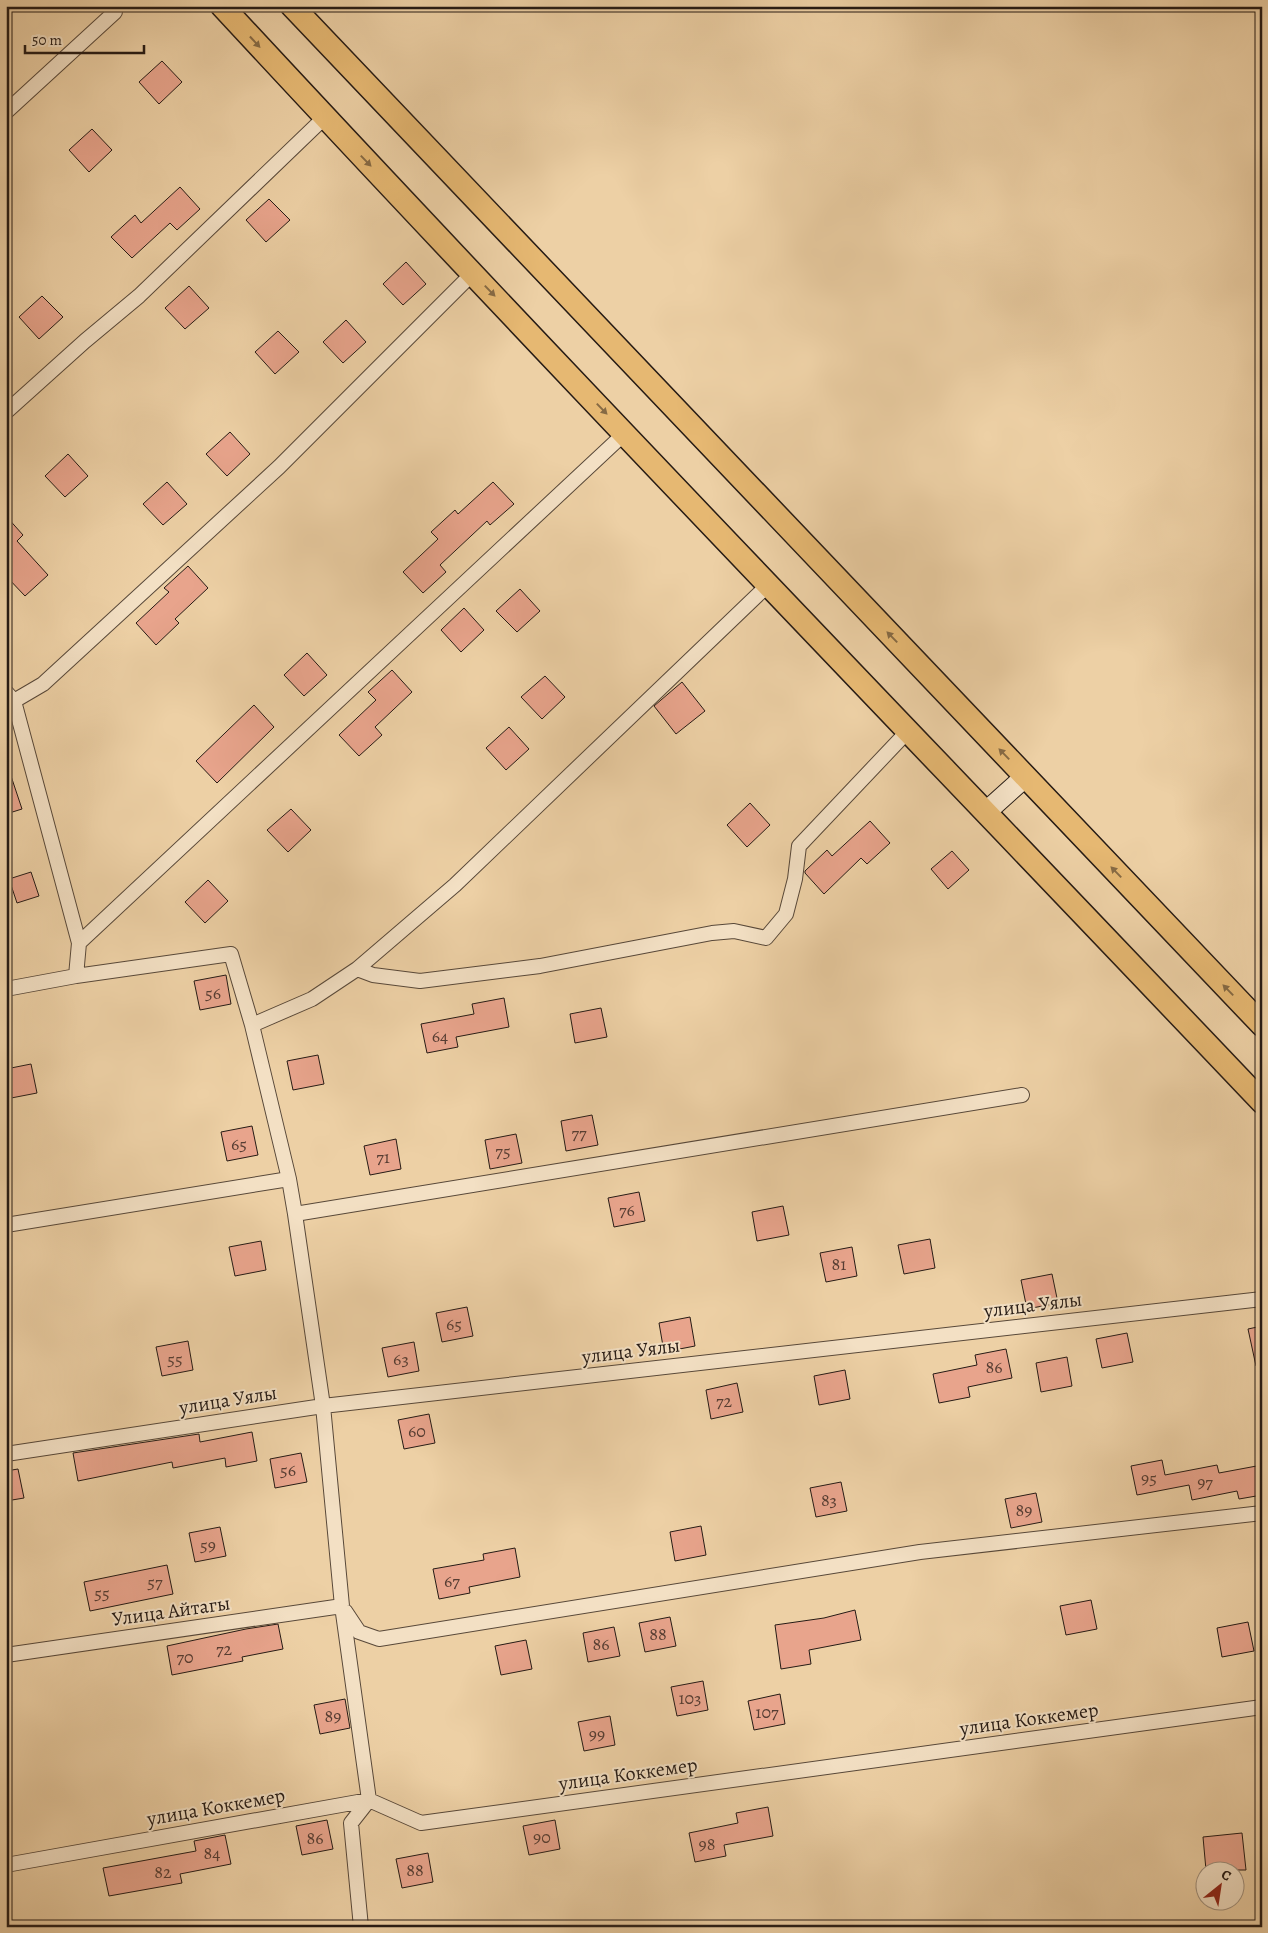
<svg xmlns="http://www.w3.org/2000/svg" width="1268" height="1933" viewBox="0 0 1268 1933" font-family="Alegreya,serif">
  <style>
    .building { fill: #e8a48c; stroke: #261b15 }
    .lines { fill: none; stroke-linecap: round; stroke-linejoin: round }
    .minor-casing { stroke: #584839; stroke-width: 16 }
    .secondary-casing { stroke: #261b15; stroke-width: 22 }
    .primary-casing { stroke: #261b15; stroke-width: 25 }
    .minor { stroke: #f3e0c4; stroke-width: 14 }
    .secondary { stroke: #f3e0c4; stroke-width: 20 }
    .primary { stroke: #e6b872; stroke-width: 22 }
    .oneway { fill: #866a44 }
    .labels { text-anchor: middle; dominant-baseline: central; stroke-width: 4; stroke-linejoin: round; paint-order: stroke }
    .number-label { font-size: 18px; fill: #563d33 }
    .street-label { font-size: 20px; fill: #261b15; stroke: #f3e0c4 }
  </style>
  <rect width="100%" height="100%" fill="#edd0a5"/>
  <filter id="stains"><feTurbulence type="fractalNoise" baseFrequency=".004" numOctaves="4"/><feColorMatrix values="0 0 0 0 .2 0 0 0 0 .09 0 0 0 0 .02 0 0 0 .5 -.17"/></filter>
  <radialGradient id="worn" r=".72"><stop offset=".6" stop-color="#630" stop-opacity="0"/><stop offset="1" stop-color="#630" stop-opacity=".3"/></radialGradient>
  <path class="building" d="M162,61l20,21 -23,22 -20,-22z
    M92,129l20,21 -23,22 -20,-22z
    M180,187l20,22 -23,21 -7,-7 -38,35 -21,-21 24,-22 6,8z
    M269,199l21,21 -24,22 -20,-22z
    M406,262l20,22 -23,21 -20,-21z
    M189,286l20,22 -24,21 -20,-21z
    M42,296l21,21 -24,22 -20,-22z
    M346,320l20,22 -23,21 -20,-21z
    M278,331l21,21 -24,22 -20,-22z
    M230,432l20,22 -23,22 -21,-22z
    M68,454l20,22 -23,21 -20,-21z
    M167,482l20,22 -24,21 -20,-21z
    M493,482l21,22 -24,21 -3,-4 -47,44 6,7 -23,21 -20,-21 35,-33 -7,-7 24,-22 3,4z
    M6,516l17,19 -6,6 31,34 -23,21 -19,-20z
    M188,566l20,22 -33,31 4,4 -23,22 -20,-22 33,-31 -5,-4z
    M520,589l20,22 -23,21 -21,-21z
    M464,608l20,22 -23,22 -20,-22z
    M307,653l20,22 -23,21 -20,-21z
    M392,670l20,22 -37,35 7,8 -23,21 -20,-21 37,-35 -8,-8z
    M545,676l20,21 -23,22 -21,-22z
    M682,682l23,29 -29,23 -22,-28z
    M254,705l20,22 -57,56 -21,-22z
    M509,727l20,22 -23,21 -20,-22z
    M6,770h3l13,39 -16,5z
    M750,803l20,22 -23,22 -20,-22z
    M291,809l20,21 -23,22 -21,-22z
    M870,821l20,22 -23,21 -6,-6 -37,36 -19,-21v-2l22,-21 5,6z
    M952,851l17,19 -21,19 -17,-20z
    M31,872l8,24 -22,7 -8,-24z
    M208,880l20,21 -23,22 -20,-21z
    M226,975l5,29 -31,6 -6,-29z
    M504,998l5,29 -53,10 2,10 -31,6 -6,-29 53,-10 -2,-10z
    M601,1008l6,29 -32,6 -5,-29z
    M318,1055l6,29 -31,6 -6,-29z
    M31,1064l6,29 -31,6v-30z
    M592,1115l6,30 -32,6 -5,-30z
    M252,1126l6,29 -31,6 -6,-29z
    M516,1134l6,29 -32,6 -5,-29z
    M396,1139l5,30 -31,6 -6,-29z
    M639,1192l6,29 -31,6 -6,-29z
    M783,1206l6,29 -32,6 -5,-29z
    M930,1239l5,29 -31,6 -6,-29z
    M261,1241l5,29 -31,6 -6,-29z
    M852,1247l5,29 -31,6 -6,-29z
    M1052,1274l6,29 -31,6 -6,-29z
    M467,1307l6,29 -31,6 -6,-29z
    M690,1317l5,29 -31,6 -5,-29z
    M1262,1326v39l-6,1 -8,-37z
    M1127,1333l6,29 -31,6 -6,-29z
    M188,1341l5,29 -31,6 -6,-29z
    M414,1342l5,29 -31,6 -6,-29z
    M1006,1349l6,29 -44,9 2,10 -31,6 -6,-29 44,-9 -2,-10z
    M1067,1357l5,29 -31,6 -5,-29z
    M845,1370l5,29 -31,6 -5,-29z
    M737,1383l6,29 -32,7 -5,-29z
    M429,1414l6,29 -31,6 -6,-29z
    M252,1432l5,29 -31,6 -1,-9 -52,10 -1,-6 -94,19 -5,-28 126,-19 1,8z
    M301,1453l6,29 -32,6 -5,-29z
    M1162,1460l3,15 52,-10 2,8 43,-8v30l-23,4 -2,-8 -45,9 -3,-15 -52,10 -6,-29z
    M18,1469l6,29 -18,3v-30z
    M841,1482l6,29 -31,6 -6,-29z
    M1036,1493l6,29 -31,6 -6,-29z
    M701,1526l5,29 -31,6 -5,-29z
    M220,1527l6,29 -31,6 -6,-29z
    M515,1548l5,29 -51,10 1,6 -31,6 -6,-30 51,-9 -1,-6z
    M167,1565l6,29 -83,17 -6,-29z
    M1091,1600l6,29 -31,6 -6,-29z
    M855,1610l6,30 -52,10 2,14 -30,5 -6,-44 49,-7z
    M670,1617l6,29 -31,6 -6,-29z
    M1248,1622l6,29 -32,6 -5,-29z
    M278,1624l5,25 -41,8 1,4 -71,14 -5,-29 79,-17z
    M614,1627l6,29 -32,6 -5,-29z
    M526,1640l6,29 -31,6 -6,-29z
    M703,1681l5,29 -31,6 -6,-29z
    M780,1694l5,30 -31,6 -6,-29z
    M345,1699l5,29 -30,6 -6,-29z
    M610,1716l5,29 -31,6 -6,-29z
    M768,1807l5,29 -49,9 2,11 -31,6 -6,-29 49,-10 -2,-10z
    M327,1820l6,29 -31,6 -6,-29z
    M555,1820l5,29 -31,6 -6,-29z
    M1242,1833l4,37h-40l-3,-33z
    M225,1835l6,29 -51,10 2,9 -73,13 -6,-28 93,-17 -2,-10z
    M428,1853l5,29 -31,6 -6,-29z"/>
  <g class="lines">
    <g class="minor-casing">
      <path id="minor" d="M6,112l109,-100
        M6,412l79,-71 54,-45 186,-179
        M6,692l8,9 29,-17 236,-217 194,-194
        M14,701l65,242 -3,33
        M79,943l546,-510
        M357,969l16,6 47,6 120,-15 172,-33 22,-2 32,7 20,-24 9,-35 4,-33 108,-114
        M6,989l70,-13 155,-22 21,71 37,154 6,35 28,192 19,200 27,194 -18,23 10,104
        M252,1025l60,-26 45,-30 98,-84 312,-299
        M295,1214l727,-119
        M6,1225l283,-46
        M6,1454l317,-48 939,-107
        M345,1611l14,21 20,7 541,-87 342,-39
        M6,1655l336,-49
        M6,1865l363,-65 52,23 841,-116"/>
    </g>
    <g class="secondary-casing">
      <path id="secondary" d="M986,812l39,-35"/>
    </g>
    <g class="primary-casing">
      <path id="primary" d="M222,6c342,369 693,731 1040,1096
        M292,6l970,1019"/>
    </g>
    <use href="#minor" class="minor"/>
    <use href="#secondary" class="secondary"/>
    <use href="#primary" class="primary"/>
  </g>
  <defs><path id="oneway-solid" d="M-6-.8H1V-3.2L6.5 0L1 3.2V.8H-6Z" transform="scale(1.25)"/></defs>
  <g class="oneway">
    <use href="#oneway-solid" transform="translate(255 42) rotate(47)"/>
    <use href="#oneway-solid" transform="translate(366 161) rotate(46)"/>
    <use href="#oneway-solid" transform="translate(490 291) rotate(46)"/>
    <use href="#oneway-solid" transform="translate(602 409) rotate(46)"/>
    <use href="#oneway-solid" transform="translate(892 637) rotate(-134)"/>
    <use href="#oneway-solid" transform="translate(1004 754) rotate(-134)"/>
    <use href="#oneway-solid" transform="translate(1116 872) rotate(-134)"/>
    <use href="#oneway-solid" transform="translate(1228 990) rotate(-134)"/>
  </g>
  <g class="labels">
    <g class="number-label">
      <text x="213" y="993">56</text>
      <text x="440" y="1036">64</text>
      <text x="579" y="1133">77</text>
      <text x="239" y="1144">65</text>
      <text x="503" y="1151">75</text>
      <text x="383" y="1157">71</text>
      <text x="627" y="1210">76</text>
      <text x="839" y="1264">81</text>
      <text x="454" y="1324">65</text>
      <text x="175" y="1359">55</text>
      <text x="401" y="1359">63</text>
      <text x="994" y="1367">86</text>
      <text x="724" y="1401">72</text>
      <text x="417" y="1431">60</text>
      <text x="288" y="1470">56</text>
      <text x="1149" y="1478">95</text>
      <text x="1205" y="1482">97</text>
      <text x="829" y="1500">83</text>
      <text x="1024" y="1510">89</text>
      <text x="208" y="1545">59</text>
      <text x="452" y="1581">67</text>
      <text x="155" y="1582">57</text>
      <text x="102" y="1593">55</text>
      <text x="658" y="1634">88</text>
      <text x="601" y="1644">86</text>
      <text x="224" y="1649">72</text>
      <text x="185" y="1657">70</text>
      <text x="690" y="1698">103</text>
      <text x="767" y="1712">107</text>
      <text x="333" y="1716">89</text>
      <text x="597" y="1734">99</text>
      <text x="542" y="1837">90</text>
      <text x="315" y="1838">86</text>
      <text x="707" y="1844">98</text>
      <text x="212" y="1853">84</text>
      <text x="415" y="1870">88</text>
      <text x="163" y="1872">82</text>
    </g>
    <g class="street-label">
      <text transform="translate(1033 1305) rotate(-7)">улица Уялы</text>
      <text transform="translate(631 1351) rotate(-7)">улица Уялы</text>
      <text transform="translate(228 1400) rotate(-9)">улица Уялы</text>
      <text transform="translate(171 1611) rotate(-8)">Улица Айтагы</text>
      <text transform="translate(1029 1719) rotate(-8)">улица Коккемер</text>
      <text transform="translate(628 1774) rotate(-8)">улица Коккемер</text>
      <text transform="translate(216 1807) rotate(-10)">улица Коккемер</text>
    </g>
  </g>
  <rect width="1268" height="1933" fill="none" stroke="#edd0a5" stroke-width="25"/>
  <rect x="8" y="8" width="1253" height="1918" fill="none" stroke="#261b15" stroke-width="2.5"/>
  <rect x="12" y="12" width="1243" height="1908" fill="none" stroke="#261b15"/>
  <g transform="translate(1220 1886) rotate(30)"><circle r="24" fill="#f3e0c4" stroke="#a1917e"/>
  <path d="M0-4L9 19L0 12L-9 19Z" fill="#8f2418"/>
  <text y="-8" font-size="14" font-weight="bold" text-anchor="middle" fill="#261b15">С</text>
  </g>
  <path d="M25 45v8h119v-8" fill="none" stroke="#261b15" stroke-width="2.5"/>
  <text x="32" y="45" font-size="15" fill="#261b15" stroke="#f3e0c4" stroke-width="4" paint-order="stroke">50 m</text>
  <rect width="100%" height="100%" filter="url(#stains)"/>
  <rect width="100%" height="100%" fill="url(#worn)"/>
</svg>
